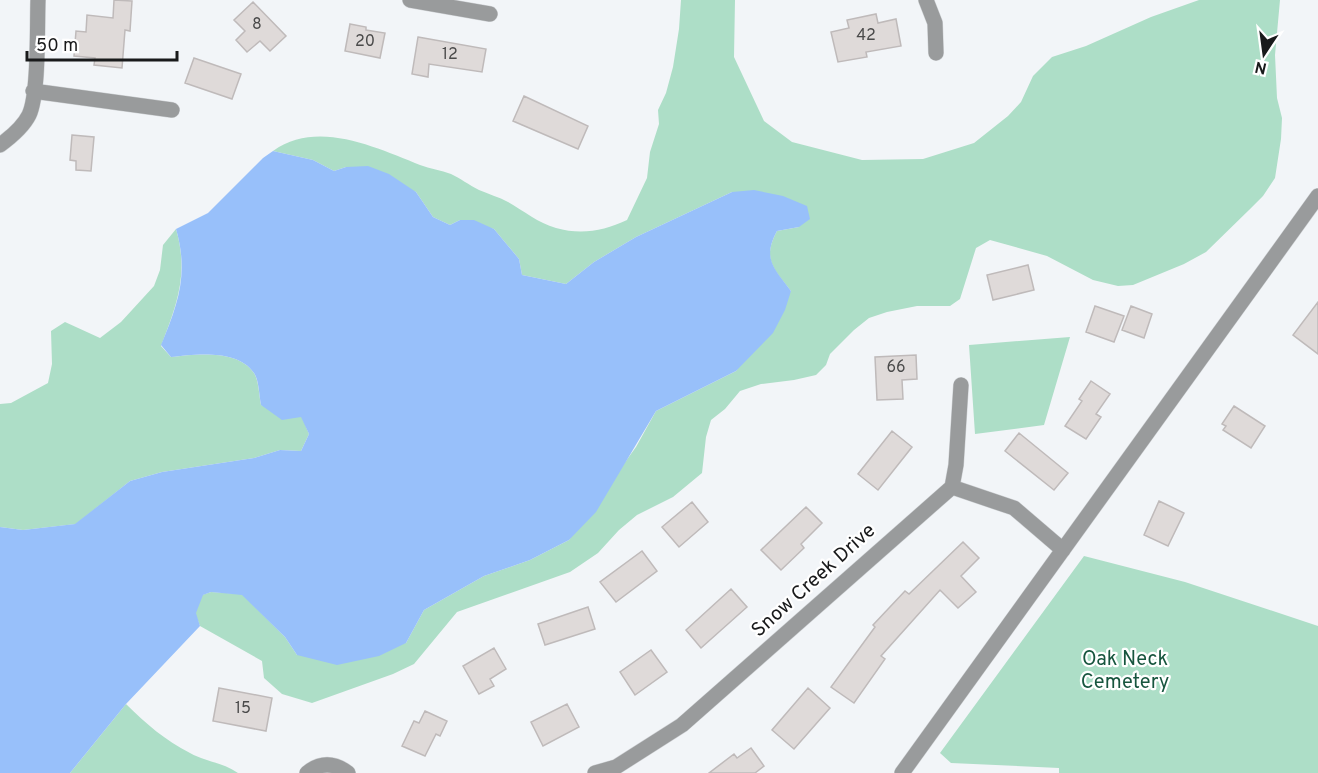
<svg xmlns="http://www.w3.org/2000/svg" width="1318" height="773" viewBox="0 0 1318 773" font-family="Overpass,sans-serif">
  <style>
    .green { fill: #addec7 }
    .water { fill: #98c0fa }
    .building { fill: #dfdad9; stroke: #bfbaba; stroke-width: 1.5 }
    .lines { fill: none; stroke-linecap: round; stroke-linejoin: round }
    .minor-casing { stroke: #cfd2d5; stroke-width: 16 }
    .minor { stroke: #999b9c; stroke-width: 15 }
    .labels { text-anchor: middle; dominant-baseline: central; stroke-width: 4.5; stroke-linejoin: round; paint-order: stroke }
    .number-label { font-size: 16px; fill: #4a4a4a }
    .street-label { font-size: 20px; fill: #191a1b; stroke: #fff }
    .park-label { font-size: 20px; fill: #17553e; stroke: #fff }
  </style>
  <rect width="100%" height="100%" fill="#f2f5f8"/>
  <path class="green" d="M681,0h54l-1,57 30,64 28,21 70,18 61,-1 51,-16 34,-27 13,-14 12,-26 19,-19 34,-11 65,-29 48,-17h81l-5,55 2,43 5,20 -1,21 -6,39 -12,18 -14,14 -43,42 -22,12 -51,21 -15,1 -25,-6 -46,-24 -57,-16 -14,8 -16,51 -10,7h-33l-30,6 -18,6 -15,12 -24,24 -4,11 -10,10 -22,5 -33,4 -21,7 -15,18 -14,11 -5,17 -4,36 -29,24 -36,18 -18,15 -21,23 -28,19 -113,40 -43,52 -21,10 -81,29 -30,-9 -18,-16 -2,-17 -62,-35 -5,-13 7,-18 9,-3 31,2 43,43 12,18 109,-12 18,-33 60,-34 46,-16 39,-20 67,-93 20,-36 80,-40 55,-80c-18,-23 -29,-32 -14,-60l22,-4 -67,-35 -96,45 -42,25 -28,22 -44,-9 -3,-16 -25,-30 -34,-9 -10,5 -17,-8 -17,-25 -70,-25 -12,4 -21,-11 -40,-9c45,-32 103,-3 147,14 10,4 21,5 31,9 9,4 18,11 28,16 9,4 20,7 29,12 16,9 30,21 48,26 25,7 48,3 71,-8l20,-42 3,-26 9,-28 -1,-14 8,-17 7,-26 6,-38z
    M176,229c13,45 1,75 -15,117l10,11c25,-3 67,-8 83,16 5,8 5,23 7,32l41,12 7,17 -8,17 -21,-1 -26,8 -92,14 -32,9 -54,43 -53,6 -23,-3v-123l11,-1 37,-20 4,-19 -1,-33 14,-9 35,16 21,-16 33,-36 6,-16 3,-25z
    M1070,337l-26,88 -69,9 -6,-89z
    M1084,556l101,26 133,44v147h-259v-5l-108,-5 -11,-10z
    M126,704c20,20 39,36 64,49 16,9 32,9 48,20h-168z"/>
  <path class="water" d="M273,151l40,9 21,11 12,-4 22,-1 21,8 27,18 17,25 17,8 10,-5h14l20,9 25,30 3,16 44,9 28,-22 42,-25 96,-45 22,-2 29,6 24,10 3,13 -11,8 -22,4c-15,28 -3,37 14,60l-6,19 -12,23 -37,38 -80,40 -60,101 -27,28 -39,20 -46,16 -60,34 -18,33 -27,13 -42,9 -40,-10 -12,-18 -43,-42 -31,-3 -8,3 -7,18 4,13 -74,78 -56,69h-70v-246l23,3 52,-6 55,-43 32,-9 92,-14 26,-8 21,1 8,-17 -8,-17 -19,3 -21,-15c-2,-10 -2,-25 -7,-32 -16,-24 -58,-19 -83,-16l-10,-12c17,-41 28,-71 15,-116l32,-16 55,-55z"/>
  <path class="building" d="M114,0l18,1 -2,30 -5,-1 -3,38 -28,-3 1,-7 -21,-2 2,-25 10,1 1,-17 26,3z
    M253,2l33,34 -16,15 -10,-10 -13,11 -11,-12 9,-9 -11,-11z
    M876,14l2,9 18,-4 5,27 -35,6 1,5 -29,5 -7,-30 18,-4 -2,-8z
    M350,24l16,3v3l19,3 -5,25 -35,-7z
    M418,37l68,12 -4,23 -53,-8 -1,13 -16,-3z
    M194,58l47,16 -9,25 -47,-16z
    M524,96l64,30 -10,23 -65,-28z
    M72,135l22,2 -3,34 -15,-1v-9l-6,-1z
    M1028,265l6,25 -41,10 -6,-25z
    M1318,302v52l-25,-19z
    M1095,306l29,10 -10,26 -28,-10z
    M1131,306l21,8 -8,24 -22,-8z
    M916,355l1,24 -15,1 1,19 -26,1 -2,-43z
    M1091,381l19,13 -14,20 5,3 -15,22 -21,-13 17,-25 -3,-2z
    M1234,406l31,20 -14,22 -28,-18 3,-4 -4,-2z
    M892,431l20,16 -34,43 -20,-16z
    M1019,433l49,40 -14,17 -49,-39z
    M1159,501l25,12 -16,33 -24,-11z
    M692,502l16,20 -29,25 -17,-20z
    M806,507l16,16 -21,21 3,4 -23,22 -20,-20z
    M963,542l16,16 -18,18 15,16 -18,16 -18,-18 -59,66 4,3 -31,44 -23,-16 44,-60 -2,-2 32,-34 4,3z
    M642,551l15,20 -41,31 -16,-20z
    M731,589l16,18 -46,41 -15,-18z
    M588,607l7,22 -50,16 -7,-21z
    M494,648l12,21 -16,10 4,7 -15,8 -16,-28z
    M651,650l16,22 -32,23 -15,-23z
    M219,688l53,10 -6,33 -53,-10z
    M808,688l22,20 -36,41 -22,-19z
    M567,704l12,23 -36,19 -12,-24z
    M425,711l22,10 -7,15 -4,-2 -11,22 -23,-10 12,-25 5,2z
    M751,748l13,18 -9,7h-46l25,-19 3,4z"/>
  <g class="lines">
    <g class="minor-casing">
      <path id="minor" d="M410,0l80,14
        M926,0l9,23 1,30
        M33,91l139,19
        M0,145c11,-8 23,-18 29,-30 10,-21 8,-89 9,-115
        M952,487l4,-22 5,-80
        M307,773c13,-11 27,-11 41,0
        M595,773l21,-6 66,-42 270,-238 62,21 49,42
        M902,773l416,-577"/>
    </g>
    <use href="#minor" class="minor"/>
  </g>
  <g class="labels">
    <g class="number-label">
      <text x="257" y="25">8</text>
      <text x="866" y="36">42</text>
      <text x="365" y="42">20</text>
      <text x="450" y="55">12</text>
      <text x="896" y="368">66</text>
      <text x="243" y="709">15</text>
    </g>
    <g class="street-label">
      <text transform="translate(814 581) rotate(-42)">Snow Creek Drive</text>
    </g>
    <g class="park-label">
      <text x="1125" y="660">Oak Neck<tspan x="1125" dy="23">Cemetery</tspan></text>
    </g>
  </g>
  <g transform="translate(1264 54) rotate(193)" stroke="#ffffff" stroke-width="4.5" paint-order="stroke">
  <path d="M0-4.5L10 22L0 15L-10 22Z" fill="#191a1b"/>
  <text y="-9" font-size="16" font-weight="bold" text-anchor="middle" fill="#191a1b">N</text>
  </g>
  <path d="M27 51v9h150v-9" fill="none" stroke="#191a1b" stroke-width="3"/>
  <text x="36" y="51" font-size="18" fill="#191a1b" stroke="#ffffff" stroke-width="4.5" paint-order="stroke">50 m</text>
</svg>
